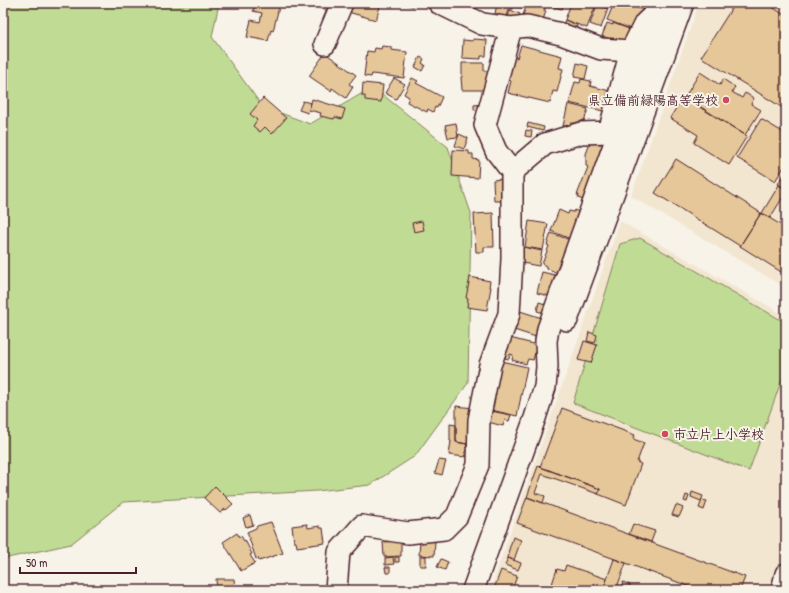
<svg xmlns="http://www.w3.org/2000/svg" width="789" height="593" viewBox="0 0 789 593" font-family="'Patrick Hand','Klee One',sans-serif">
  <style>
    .built { fill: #f2e6d0 }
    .green { fill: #c0dc94; stroke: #857e60 }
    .building { fill: #e5c799; stroke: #4a1f2b }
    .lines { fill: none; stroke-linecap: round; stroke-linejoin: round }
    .minor-casing { stroke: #4a1f2b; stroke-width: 24 }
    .minor { stroke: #f7f3e8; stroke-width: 21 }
    .poi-dot { fill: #d1495b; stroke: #f7f3e8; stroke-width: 1.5 }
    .labels { text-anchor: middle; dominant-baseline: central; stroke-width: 4; stroke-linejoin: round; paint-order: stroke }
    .poi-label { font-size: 13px; font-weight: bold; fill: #4a1f2b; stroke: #f7f3e8; text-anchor: end }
  </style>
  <rect width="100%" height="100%" fill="#f7f3e8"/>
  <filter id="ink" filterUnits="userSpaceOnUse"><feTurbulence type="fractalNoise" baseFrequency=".025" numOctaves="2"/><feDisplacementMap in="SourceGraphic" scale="8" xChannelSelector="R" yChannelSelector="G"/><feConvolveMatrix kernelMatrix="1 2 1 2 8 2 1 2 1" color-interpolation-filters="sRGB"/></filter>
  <g filter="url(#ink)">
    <path class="built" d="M699,3h87v285l-155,-92z
      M620,221l166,95v237l-10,37h-286z"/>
    <path class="green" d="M3,3h216l-7,34 50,69 48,18 63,-37 75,60 23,66 -3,170 -53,73 -45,29 -53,6 -194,11 -52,42 -68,15z
      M640,238l146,85v45l-37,103 -176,-68 47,-159z"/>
    <path class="building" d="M255,3h25l-7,28 -2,-1 -3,11 -21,-4 4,-17 9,2 2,-9 -9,-2z
      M305,3h28l-5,8z
      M350,3h31l-5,17 -28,-8z
      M401,3h13l-1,3z
      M473,3h6v4h-6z
      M497,3h27l-1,5 -10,-1v2h-4l-2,8 -12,-3z
      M539,3h25l-2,6z
      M571,3h16v2l8,2 -8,21 -22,-8z
      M614,3h11l19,7 -8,21 -29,-11z
      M735,3h31l20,13v94l-85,-53z
      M778,3h8v6z
      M527,4l11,3 1,-3 7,2 -2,5h2l-4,12 -20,-5z
      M597,5l11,4 -7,19 -11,-4z
      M510,10l10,4 -2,6 -10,-3z
      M565,20l12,5 -3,10 -13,-6z
      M607,23l6,2v-2l16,6 -1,2 4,2 -10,15 -16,-6 2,-4 -6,-2z
      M473,39l14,1 -1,16h-5v3l-19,-1 1,-18 10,1z
      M521,45l41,11 -3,12 4,1 -6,23 -4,-1 -3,12 -42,-10 3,-12 -3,-1 6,-23 3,1z
      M382,46l9,1v3l16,2 -3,26 -32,-4 -1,3 -7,-1 3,-25 7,1 1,-4 6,1z
      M325,53l31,22 -7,9 4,3 -7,11 -14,-10 -1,3 -22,-15z
      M420,57l4,2 -2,4 3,2 -3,6 -7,-4z
      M462,63h22v8h4l1,19h-27l-1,-13h1z
      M577,63l11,3 -3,13 -11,-2z
      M700,72l20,13 3,-6 12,8 -3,5 10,6 3,-5 9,5 -3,6 10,6 -16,25 -60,-38z
      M394,78l11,6 -9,15 -11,-6z
      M412,78l6,3 -2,2 26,14 -5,11 -2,-1 -2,5 -5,-3 -1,3 -20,-10 2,-5 -5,-3z
      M581,79l10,2 -1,5 20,5 -3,15 -2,-1 -2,6 -34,-8 6,-21 5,1z
      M363,83l20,2 -2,17 -16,-2v-4h-3z
      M683,97l64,39 -18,29 -35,-22 4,-8 -28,-17z
      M263,98l23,20 -14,16 -7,-7 -5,5 -7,-6 4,-6 -7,-6z
      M312,99l33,10 -3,10 -7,-2 -1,2 -14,-3 1,-3 -12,-3z
      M303,101l8,2 -3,10 -9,-3z
      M484,104v5l-10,1v-5z
      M568,104l20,5 -4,12 -2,-1v2l-5,2 -6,-1 -1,5 -7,-2z
      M761,119l25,15v30l-11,17 -38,-23z
      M456,123l2,14 -10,1 -3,-13z
      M528,123l16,4 -1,4 -16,-4z
      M526,130l6,1 -1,6 -6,-1z
      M459,134l9,4 -4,11 -9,-3z
      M593,135l16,6 -23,60 -8,-3 1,-3h-2l11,-28 -2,-1v-12z
      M453,150l16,1v3h4v5l6,1 -1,18 -26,-2z
      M676,159l85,54 -21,33 -85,-53z
      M786,170v19l-8,-5z
      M501,179l1,22h-8l-1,-21z
      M779,185l7,4v3l-16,26 -8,-5z
      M559,210l9,4 1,-3 5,1 1,-2 8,4 -10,26 -22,-9z
      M493,213l1,34h-10v5h-8l-2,-38z
      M761,213l25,15v47l-46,-29z
      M422,221l2,9 -10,2 -2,-9z
      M529,221l19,3 -5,26 -18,-3z
      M551,233l22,8 -13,33 -14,-6v-2l-4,-2 7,-18 -2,-1z
      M523,247l19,4 -3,15 -17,-3z
      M542,272l17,4 -6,21 -16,-4z
      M470,277l20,4 -1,6h2l-4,23 -20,-3 1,-9h-2z
      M539,302l12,4 -3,8 -11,-3z
      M520,311l25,8 -6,19 -25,-8z
      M589,332l8,3 -2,8 -8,-2z
      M510,338l27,7 -4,15 -5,-1 -2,5 -14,-4 1,-5 -3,-1 -1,5 -4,-1z
      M584,341l13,4 -6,18 -13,-3z
      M501,361l26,6 -10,49 -26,-6z
      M456,406l17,2 -3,50 -5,-2 2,-12 -11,-2z
      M562,408l73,27 -2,4 11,4 -7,19 4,2 -15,41 -28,-11 2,-5 -60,-22z
      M491,411l20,4 -2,6 -4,-1 -2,6 -15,-4z
      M450,424l6,1v17l11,2 -2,13 -16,-2 2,-14h-1z
      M439,460l7,1 -4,14 -7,-2z
      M538,466l62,23 -2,5 -56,-20 -7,19 10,3 -2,7 -16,-6z
      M215,486l18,18 -7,6 -1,-1 -5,4 -16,-15z
      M692,492l11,4 -2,5 -10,-4z
      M686,495l3,1 -2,6 -3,-1z
      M527,497l218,80 -5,13h-41l-182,-67z
      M702,500l5,1 -3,9 -5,-2z
      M676,505l7,3 -4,9 -7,-2z
      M250,515l3,10 -7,2 -3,-9z
      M271,522l12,31 -24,8 -1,-3 -2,1 -9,-27 9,-4 1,-2z
      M307,524l1,4 12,-2v2h3l2,15 -28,4 -1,-5h-2l-2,-16z
      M633,524l22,7 -4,11 -22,-8z
      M237,533l2,4 2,-1 3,5 1,-1 7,14 -2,1 5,8 -14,8 -18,-29z
      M513,537l8,3 -7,20 -6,-2 1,-4 -1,-1z
      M401,541v15l-17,1 -1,-15z
      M420,541h15l-1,15 -15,-1z
      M420,556h6v10h-6z
      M393,557l1,7 -9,1v-7z
      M395,557h4v5h-4z
      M508,558l13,5 -3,7 -13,-5z
      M441,559l7,3 -3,8 -8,-3z
      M614,559l12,4 -10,27h-13z
      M566,565l41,14 -4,11h-53l7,-21 7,2z
      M385,567h5v6h-4z
      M501,570l16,6 -5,14h-12l-5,-4z
      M216,579h18l1,11h-18z
      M623,582l7,3 -1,5h-9z
      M381,589v1h-33z"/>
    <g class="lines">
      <g class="minor-casing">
        <path id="minor" d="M439,3l43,21 29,4 16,-2 34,8 40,15 30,2
          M511,28l-26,97 11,26 16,21
          M325,44l17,-41
          M567,320l116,-317
          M336,590l3,-38 23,-26 46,7 36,-4 13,-13 21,-51 1,-45 11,-55 19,-51 3,-55v-87l33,-28 36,-11 28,-1 22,-81 14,-28 20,-19
          M473,590l62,-172 10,-31 2,-20 -1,-26 2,-12 111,-309
          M782,590l4,-16"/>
      </g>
      <use href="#minor" class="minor"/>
    </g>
  </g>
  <g class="poi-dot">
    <circle cx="726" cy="100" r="4"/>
    <circle cx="665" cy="434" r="4"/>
  </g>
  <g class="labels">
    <g class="poi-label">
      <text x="718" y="100">県立備前緑陽高等学校</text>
      <text x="673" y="434" text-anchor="start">市立片上小学校</text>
    </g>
  </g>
  <rect width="789" height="593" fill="none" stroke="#f7f3e8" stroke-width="16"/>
  <rect x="8" y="8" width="773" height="577" fill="none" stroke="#4a1f2b" stroke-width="1.5" filter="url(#ink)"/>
  <path d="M20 567v6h116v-6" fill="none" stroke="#4a1f2b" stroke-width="2"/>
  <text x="26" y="567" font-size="12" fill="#4a1f2b" stroke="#f7f3e8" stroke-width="3" paint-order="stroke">50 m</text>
</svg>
